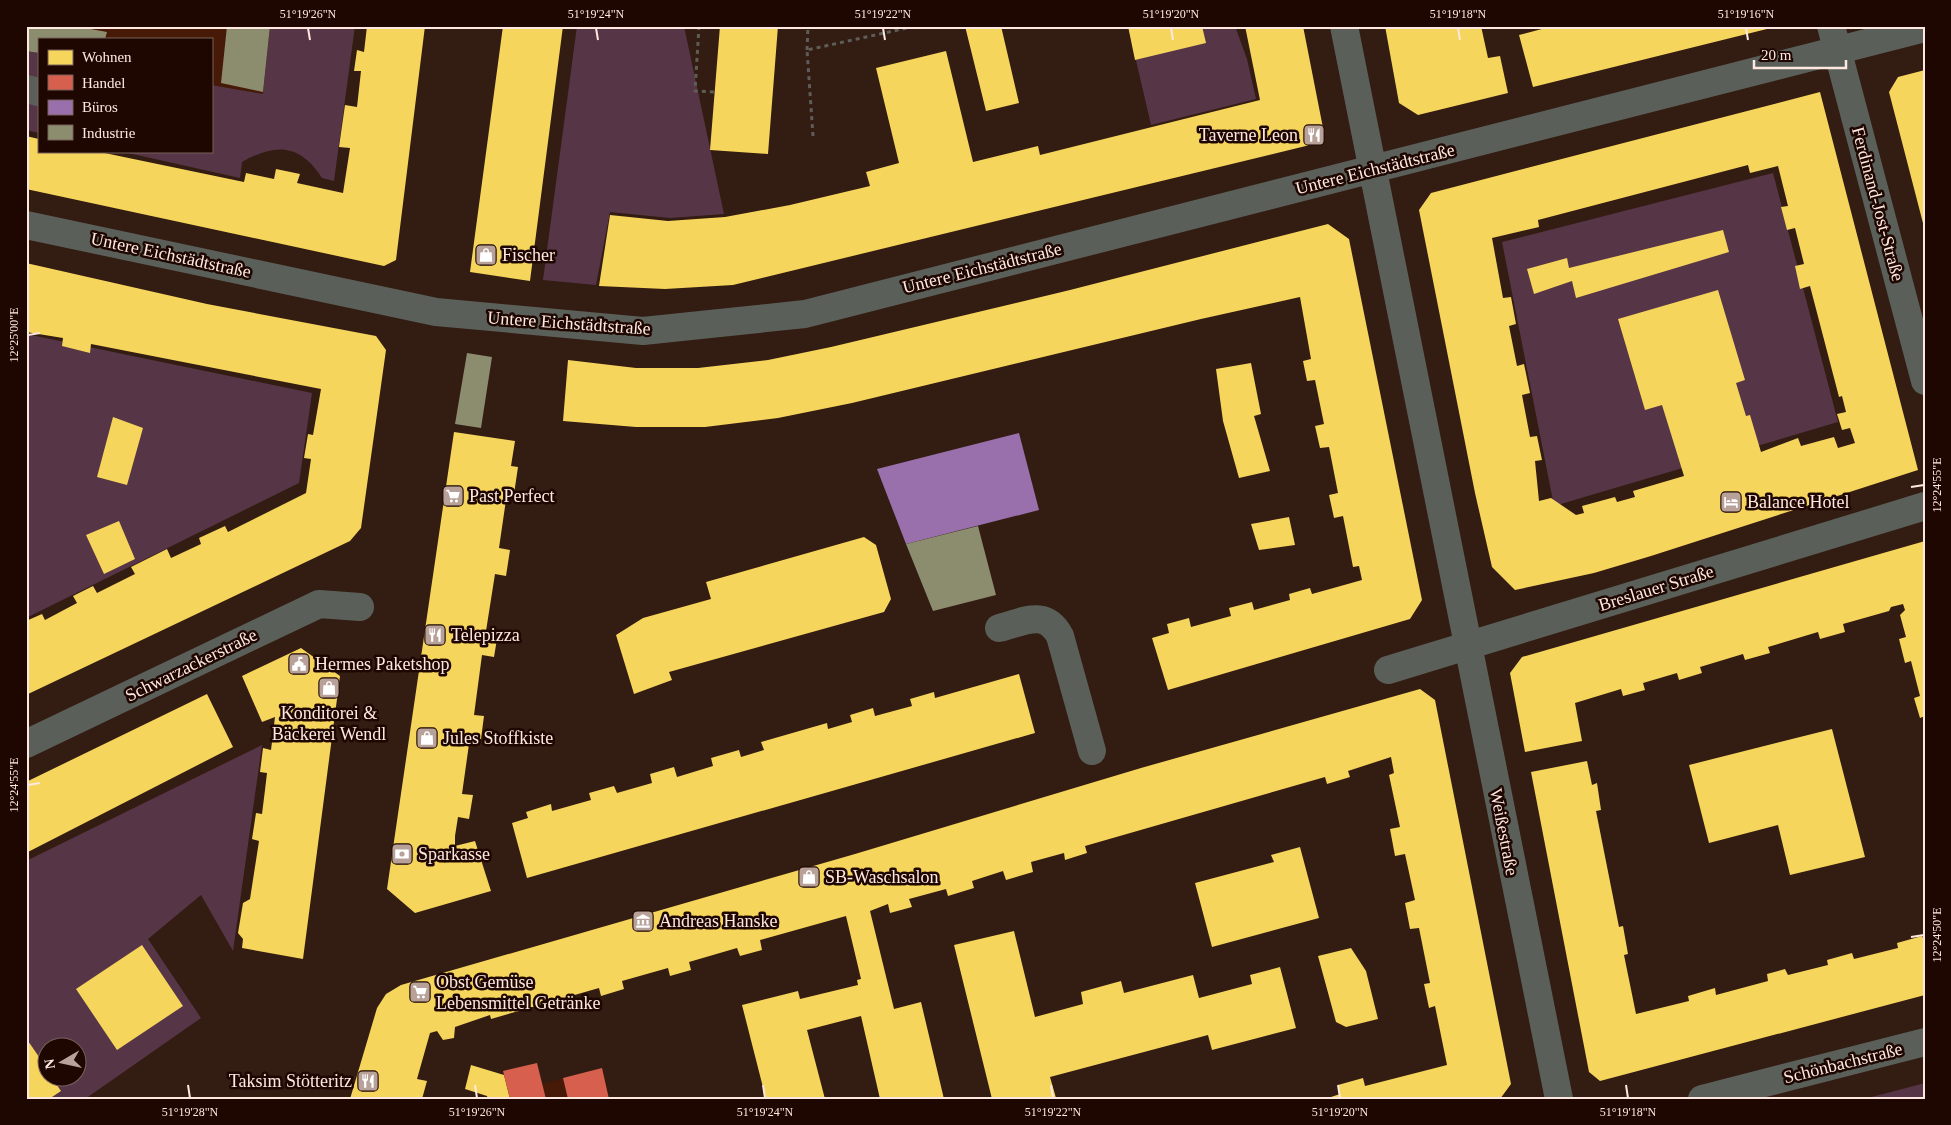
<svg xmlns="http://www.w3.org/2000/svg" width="1951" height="1125" viewBox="0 0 1951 1125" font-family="'Times New Roman',serif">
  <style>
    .built { fill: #471a07 }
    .green { fill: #563547; fill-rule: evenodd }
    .homes { fill: #f6d55c; fill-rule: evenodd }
    .shops { fill: #d6604d }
    .offices { fill: #9970ab }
    .industry { fill: #8c8c6e }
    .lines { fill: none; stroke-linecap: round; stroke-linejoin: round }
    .path { stroke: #5e5d57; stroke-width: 3; stroke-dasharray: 4 4; stroke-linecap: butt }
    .minor { stroke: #5a6059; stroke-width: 28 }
    .ticks { fill: none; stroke: #fee8e0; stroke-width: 2 }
    .labels { text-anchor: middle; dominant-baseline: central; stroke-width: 5; stroke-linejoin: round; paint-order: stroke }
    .poi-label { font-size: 18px; fill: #fee8e0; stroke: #1e0701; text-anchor: start }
    .street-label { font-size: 18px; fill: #fee8e0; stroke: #1e0701 }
    .neatline { fill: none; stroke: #fee8e0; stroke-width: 2 }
    .ticks-label { font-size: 12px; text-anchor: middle; fill: #fee8e0 }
  </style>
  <rect width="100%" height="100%" fill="#331c12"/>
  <path class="built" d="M26,26h244l-7,68 -52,-9v-46h-172v14l-13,-2z
    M602,1068l7,31h-63l-3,-15z"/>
  <path class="green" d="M270,26h85l-21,155 -12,-3c-22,-34 -46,-35 -80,-16l-2,16 -121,-27h92v-66l52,9z
    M577,26h107l40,188 -54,4 -60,-6 -14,73 -53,-5z
    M1128,26h107l12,33 9,40 -105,26z
    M26,51l13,2v80l-13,-3z
    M1773,173l65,249 -284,84 -52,-264z
    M26,334l286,59 -13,90 -273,135z
    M262,745l-29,206 -32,-56 -53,44 53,79 -116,81h-59v-238zM48,1048h30v30h-30z
    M1925,1083v16h-61z"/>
  <path class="homes" d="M367,26h58l-29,234 -12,6 -358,-77v-53l13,3v12h56l149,31 2,-9 28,6 2,-10 24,5 -3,9 46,10 7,-45 -11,-1 6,-42 12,2 4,-36h-7l3,-21 7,2z
    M503,26h60l-33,255 -60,-9z
    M720,26h58l-10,128 -58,-4z
    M965,26h36l18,77 -33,8z
    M1128,26h74l4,17 -71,17z
    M1245,26h58l21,107 -6,10 -585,142 -68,4 -66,-3 11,-71 58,6 57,-4 65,-12 80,-19 -4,-14 33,-9 -23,-95 70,-17 27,111 65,-16 2,9 220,-55z
    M1385,26h96l7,32 12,-2 8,37 -90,22 -19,-12z
    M1553,26h222v1l-242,60 -14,-52z
    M1925,70v157h-1l-35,-135 9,-15z
    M1820,92l98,378 -267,86 -57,17 -79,17 -23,-23 -17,-74 -56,-283 12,-17zM1748,165l2,8 28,-7 10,40 -7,1 6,23 8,-2 9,36 -9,2 5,23 10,-3 29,111 3,-1 4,16 -9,2 5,16 8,-2 5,15 -17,5 -4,-11 -33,9 -3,-8 -37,14 -11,-37 -4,1 -10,-33 9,-3 -27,-90 -100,29 27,91 17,-5 22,71 -51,15 2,6 -18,5 -2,-5 -33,9 2,7 -8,2 -25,-17 -12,3 -4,-40 7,-1 -5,-24 -7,1 -8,-42 8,-2 -6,-29 -7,2 -8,-40 7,-2 -5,-27 -8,1 -11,-60 47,-11 -1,-7z
    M1328,224l21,15 73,361 -12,19 -242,71 -16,-52 17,-5 -2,-9 22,-6 2,9 40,-11 -2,-8 23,-6 2,8 36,-10 -1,-6 21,-6 2,6 50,-14 -3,-14 -6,1 -10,-51 -9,2 -5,-23 9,-2 -9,-46 -9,1 -5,-22 9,-2 -9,-44 -8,1 -4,-20 8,-2 -11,-62 -99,22 -349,84 -74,15 -73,9h-69l-73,-6 5,-61 68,8h62l70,-8 63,-13 239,-57z
    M1723,230l6,22 -153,46 -4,-17 -38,13 -7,-25 40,-11 2,10z
    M26,263l181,41 169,32 10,14 -25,178 -11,13 -324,154v-74l16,-7 3,6 32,-17 -4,-7 20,-10 4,7 38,-19 -4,-7 36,-18 4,9 30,-14 -2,-6 26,-12 3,6 78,-39 5,-34 -7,-1 4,-24 5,1 8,-46 -230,-45 -1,9 -28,-7 1,-8 -37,-6z
    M1251,363l10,51 -7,2 16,55 -31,7 -16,-57 -7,-52z
    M113,417l30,11 -16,57 -30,-8z
    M454,432l61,9 -4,25 7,1 -4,27 -7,-1 -8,55 11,2 -4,26 -11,-2 -9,57 12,2 -4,24 -12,-2 -8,60 10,1 -3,23 -11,-2 -8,57 11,1 -4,24 -11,-2 -3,19v10l20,-5 16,50 -76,22 -28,-24z
    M1289,517l6,28 -36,5 -8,-26z
    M119,521l16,38 -31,15 -18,-39z
    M864,537l12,8 15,54 -7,13 -215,60 3,8 -38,14 -18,-59 27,-17 68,-19 -5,-17z
    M1925,541v175l-5,2 -6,-20 6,-2 -9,-35 -6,2 -6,-24 7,-2 -6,-22 5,-5 -2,-6 -12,3 -2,4 -46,13 2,8 -25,7 -2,-7 -50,15 2,6 -25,7 -2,-6 -43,13 2,6 -23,7 -2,-7 -34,10 2,7 -22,6 -2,-7 -46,14 7,38 -57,11 -15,-79 12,-16z
    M301,648l39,28 -37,283 -61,-11 1,-9 -5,-6 5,-30 7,-4 9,-58 -7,-2 4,-26 6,1 3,-24 2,-17 -7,-1 3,-24 8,2 4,-33 -13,5 -20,-46z
    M1019,674l16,59 -508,145 -15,-55 16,-5 -2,-6 25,-8 1,7 39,-11 -2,-7 25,-7 3,7 35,-10 -2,-9 24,-7 3,10 36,-11 -2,-8 28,-8 2,7 23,-7 -3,-8 66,-19 1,6 24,-7 -2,-7 23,-7 2,8 37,-10 -2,-7 24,-7 1,6z
    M1420,689l15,11 76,384 -11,15h-175l15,-5 -2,-9 25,-7 2,8 82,-21 -12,-59 -6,2 -5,-24 6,-1 -11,-55 -9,1 -5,-26 10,-3 -10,-46 -10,2 -5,-27 10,-2 -11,-52 5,-2 -3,-16 -43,14 2,6 -23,7 -2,-7 -240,69 2,7 -22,7 -1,-7 -33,9 2,10 -27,8 -3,-9 -31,10 2,7 -26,8 -2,-7 -37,10 3,8 -22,6 -2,-9 -18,7 24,98 27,-7 23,97h-64l-19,-83 -54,14 18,69h-59l-24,-94 56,-14 2,8 58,-14 -1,-5 4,-1 -15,-63 -86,24 2,10 -22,6 -3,-8 -48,14 2,8 -21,6 -2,-8 -46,13 2,8 -23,7 -2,-8 -108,31 -1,-4 -35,12 -1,11 -11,2 -6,-9 -7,2 -13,46 10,2 -5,18h-72l27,-91 9,-14 15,-9 454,-131 286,-86z
    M207,694l26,53 -207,106v-71z
    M1832,729l33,128 -75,18 -12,-50 -69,18 -20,-78z
    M1587,761l5,24 5,-2 4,27 -5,1 23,116 4,-1 5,28 -4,1 12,59 53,-13 -1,-5 27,-8 1,7 52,-14 -1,-7 18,-5 3,6 40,-10 -1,-5 25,-7 2,6 44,-11 -1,-5 25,-7 3,6v53l-325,86 -11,-9 -58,-300z
    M1300,847l19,71 -107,29 -17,-64 79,-21 -3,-7z
    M1014,931l21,86 48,-13 -2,-12 40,-11 3,12 69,-18 6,23 53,-14 -2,-9 30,-8 16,61 -84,22 -4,-15 -158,42 6,21 -3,1h-61l-38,-154z
    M142,945l41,61 -66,44 -41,-61z
    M1351,948l15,23 12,48 -32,8 -10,-5 -18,-66z
    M26,1038l22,32v8h4l9,13 -12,8h-23z
    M471,1065l33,10 6,24h-22l-1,-3 -22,-7z"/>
  <path class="shops" d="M537,1063l9,36h-36l-7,-28z
    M602,1068l7,31h-41l-5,-21z"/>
  <path class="offices" d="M1019,433l20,77 -133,34 -29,-75z"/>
  <path class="industry" d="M26,26h48l33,6 -2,7h-66v14l-13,-2z
    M227,26h43l-7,66 -42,-9z
    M467,353l25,4 -11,71 -26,-4z
    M978,526l18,69 -63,16 -27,-67z"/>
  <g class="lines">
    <path class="path" d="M699,26l-4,65 20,1
      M807,50l1,-24
      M813,136l-6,-86 109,-24"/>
    <path class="minor" d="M1344,26l215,1073
      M1831,26l94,355
      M26,89l13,3
      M26,225l410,87 207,19 162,-17 1120,-286
      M999,628c25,-6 46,-20 61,8l32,115
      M1388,670l537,-164
      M26,744l293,-140 41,3
      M1702,1099l223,-57"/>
  </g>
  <path class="ticks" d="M308,28l2,12M596,28l2,12M883,28l2,12M1171,28l2,12M1458,28l2,12M1746,28l2,12M28,335l12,-2M1911,487l13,-2M28,785l12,-2M1911,937l13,-2M188,1085l2,13M475,1085l2,13M763,1085l2,13M1051,1085l2,13M1338,1085l2,13M1626,1085l2,13"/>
  <defs>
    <g id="restaurant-square" transform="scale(1.125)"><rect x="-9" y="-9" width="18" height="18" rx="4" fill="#b7a198" stroke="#1e0701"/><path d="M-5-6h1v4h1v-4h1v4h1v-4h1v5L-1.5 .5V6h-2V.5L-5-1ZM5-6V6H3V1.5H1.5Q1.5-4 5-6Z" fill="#fff"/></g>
    <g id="shop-square" transform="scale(1.125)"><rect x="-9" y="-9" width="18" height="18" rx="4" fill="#b7a198" stroke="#1e0701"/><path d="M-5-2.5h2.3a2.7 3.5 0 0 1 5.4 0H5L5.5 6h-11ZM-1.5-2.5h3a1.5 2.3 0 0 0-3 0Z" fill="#fff"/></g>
    <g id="supermarket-square" transform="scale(1.125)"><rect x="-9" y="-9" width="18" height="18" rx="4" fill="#b7a198" stroke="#1e0701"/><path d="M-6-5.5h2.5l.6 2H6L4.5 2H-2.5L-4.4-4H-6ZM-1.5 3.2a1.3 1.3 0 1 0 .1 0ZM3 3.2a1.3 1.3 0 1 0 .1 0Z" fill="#fff"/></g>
    <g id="hotel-square" transform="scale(1.125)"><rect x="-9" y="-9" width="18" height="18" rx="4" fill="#b7a198" stroke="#1e0701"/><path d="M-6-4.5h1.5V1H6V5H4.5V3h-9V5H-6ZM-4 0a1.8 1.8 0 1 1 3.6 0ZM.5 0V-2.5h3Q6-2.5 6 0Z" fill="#fff"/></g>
    <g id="civic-square" transform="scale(1.125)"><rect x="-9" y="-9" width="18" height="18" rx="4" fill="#b7a198" stroke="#1e0701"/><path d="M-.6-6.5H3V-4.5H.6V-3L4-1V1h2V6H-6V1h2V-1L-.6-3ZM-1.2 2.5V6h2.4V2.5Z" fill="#fff"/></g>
    <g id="bank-square" transform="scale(1.125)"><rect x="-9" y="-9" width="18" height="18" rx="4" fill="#b7a198" stroke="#1e0701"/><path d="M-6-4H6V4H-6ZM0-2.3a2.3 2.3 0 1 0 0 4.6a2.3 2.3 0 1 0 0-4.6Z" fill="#fff"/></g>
    <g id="museum-square" transform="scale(1.125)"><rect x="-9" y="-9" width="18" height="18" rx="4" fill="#b7a198" stroke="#1e0701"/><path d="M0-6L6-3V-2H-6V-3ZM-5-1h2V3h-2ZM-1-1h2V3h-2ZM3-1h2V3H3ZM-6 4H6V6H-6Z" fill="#fff"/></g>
  </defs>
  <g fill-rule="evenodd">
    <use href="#restaurant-square" x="1314" y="135"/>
    <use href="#shop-square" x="486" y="255"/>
    <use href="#supermarket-square" x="453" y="496"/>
    <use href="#hotel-square" x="1731" y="502"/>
    <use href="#restaurant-square" x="435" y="635"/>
    <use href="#civic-square" x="299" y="664"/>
    <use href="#shop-square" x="329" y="688"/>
    <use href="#shop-square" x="427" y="738"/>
    <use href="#bank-square" x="402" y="854"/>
    <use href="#shop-square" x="809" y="877"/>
    <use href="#museum-square" x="643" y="921"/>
    <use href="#supermarket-square" x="420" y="992"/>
    <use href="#restaurant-square" x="368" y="1081"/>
  </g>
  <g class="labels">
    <g class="poi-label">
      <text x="1298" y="135" text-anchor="end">Taverne Leon</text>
      <text x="502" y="255">Fischer</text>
      <text x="469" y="496">Past Perfect</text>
      <text x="1747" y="502">Balance Hotel</text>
      <text x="451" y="635">Telepizza</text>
      <text x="315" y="664">Hermes Paketshop</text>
      <text x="329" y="713" text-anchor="middle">Konditorei &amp;<tspan x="329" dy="21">Bäckerei Wendl</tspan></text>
      <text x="443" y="738">Jules Stoffkiste</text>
      <text x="418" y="854">Sparkasse</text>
      <text x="825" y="877">SB-Waschsalon</text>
      <text x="659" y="921">Andreas Hanske</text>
      <text x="436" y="982">Obst Gemüse<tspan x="436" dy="21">Lebensmittel Getränke</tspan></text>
      <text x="352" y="1081" text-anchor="end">Taksim Stötteritz</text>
    </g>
    <g class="street-label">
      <text transform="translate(1375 169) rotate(-14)">Untere Eichstädtstraße</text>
      <text transform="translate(1878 204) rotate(75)">Ferdinand-Jost-Straße</text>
      <text transform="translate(171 255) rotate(12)">Untere Eichstädtstraße</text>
      <text transform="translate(982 268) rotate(-14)">Untere Eichstädtstraße</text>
      <text transform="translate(569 323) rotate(4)">Untere Eichstädtstraße</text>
      <text transform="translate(1656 588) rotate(-17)">Breslauer Straße</text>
      <text transform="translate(191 665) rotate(-26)">Schwarzackerstraße</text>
      <text transform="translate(1504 832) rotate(79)">Weißestraße</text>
      <text transform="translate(1843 1063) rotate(-14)">Schönbachstraße</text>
    </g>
  </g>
  <rect width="1951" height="1125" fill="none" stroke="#1e0701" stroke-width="55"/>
  <rect x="38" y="38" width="175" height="115" fill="#1e0701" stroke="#78615a"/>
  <rect x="48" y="50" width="25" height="15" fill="#f6d55c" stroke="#78615a"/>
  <text x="82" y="62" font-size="15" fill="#fee8e0">Wohnen</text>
  <rect x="48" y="75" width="25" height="15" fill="#d6604d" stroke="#78615a"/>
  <text x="82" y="88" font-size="15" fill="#fee8e0">Handel</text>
  <rect x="48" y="100" width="25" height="15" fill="#9970ab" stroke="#78615a"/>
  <text x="82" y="112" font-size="15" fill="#fee8e0">Büros</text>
  <rect x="48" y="125" width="25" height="15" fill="#8c8c6e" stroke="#78615a"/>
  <text x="82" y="138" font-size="15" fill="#fee8e0">Industrie</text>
  <g transform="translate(62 1062) rotate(261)"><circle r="24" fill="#1e0701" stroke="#78615a"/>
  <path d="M0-4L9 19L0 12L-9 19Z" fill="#b7a198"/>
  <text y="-8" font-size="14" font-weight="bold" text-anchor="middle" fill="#fee8e0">N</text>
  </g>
  <path d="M1754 60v8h92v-8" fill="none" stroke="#fee8e0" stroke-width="2.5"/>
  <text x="1761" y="60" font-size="15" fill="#fee8e0" stroke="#1e0701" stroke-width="4" paint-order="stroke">20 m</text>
  <rect x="28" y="28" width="1896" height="1070" class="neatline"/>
  <g class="ticks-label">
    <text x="308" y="18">51°19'26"N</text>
    <text x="596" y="18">51°19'24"N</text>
    <text x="883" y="18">51°19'22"N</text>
    <text x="1171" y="18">51°19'20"N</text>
    <text x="1458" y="18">51°19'18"N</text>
    <text x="1746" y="18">51°19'16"N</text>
    <text transform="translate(14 335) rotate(-90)" y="4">12°25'00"E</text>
    <text transform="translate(1937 485) rotate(-90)" y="4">12°24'55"E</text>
    <text transform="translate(14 785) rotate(-90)" y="4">12°24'55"E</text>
    <text transform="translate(1937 935) rotate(-90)" y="4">12°24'50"E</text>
    <text x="190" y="1116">51°19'28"N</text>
    <text x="477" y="1116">51°19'26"N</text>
    <text x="765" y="1116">51°19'24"N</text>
    <text x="1053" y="1116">51°19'22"N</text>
    <text x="1340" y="1116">51°19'20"N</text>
    <text x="1628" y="1116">51°19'18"N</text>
  </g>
</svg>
